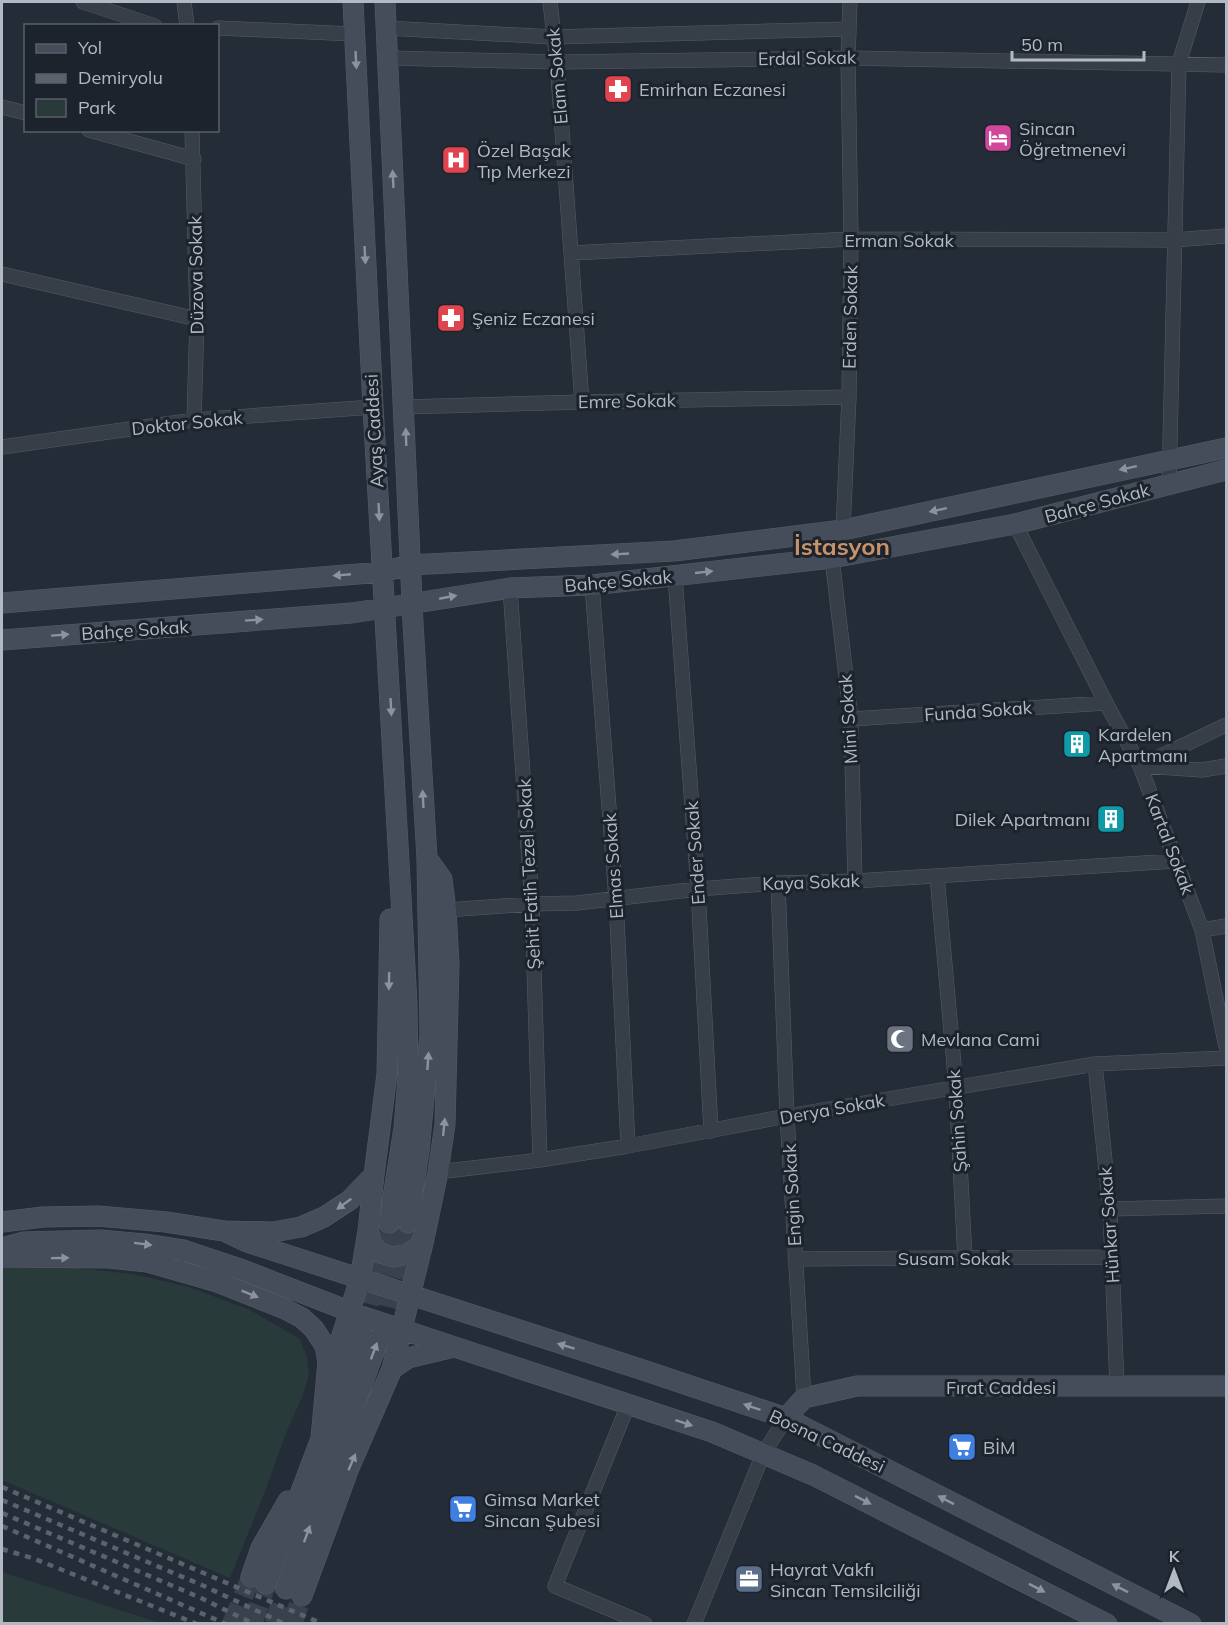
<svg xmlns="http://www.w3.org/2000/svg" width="1228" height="1625" viewBox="0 0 1228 1625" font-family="Mulish,sans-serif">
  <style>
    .green { fill: #293a3a }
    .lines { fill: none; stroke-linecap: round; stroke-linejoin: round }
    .secondary-tunnel { stroke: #39414c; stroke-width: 20; stroke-dasharray: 20 10; stroke-linecap: butt }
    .street-casing { stroke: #555c65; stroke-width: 15 }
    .secondary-casing { stroke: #555c65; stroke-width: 21 }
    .street { stroke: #373e48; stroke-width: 14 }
    .secondary { stroke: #464d5a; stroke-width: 20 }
    .rail { stroke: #5a626e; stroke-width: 4.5; stroke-dasharray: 6 6; stroke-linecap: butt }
    .oneway { fill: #8c939f }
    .labels { text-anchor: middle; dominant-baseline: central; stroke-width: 6; stroke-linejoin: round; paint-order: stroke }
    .street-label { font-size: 18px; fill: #b2b9c4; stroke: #1d232c }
    .poi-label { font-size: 18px; fill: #b2b9c4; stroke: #1d232c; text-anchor: start }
    .district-label { font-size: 24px; font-weight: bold; fill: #c7926a; stroke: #1d232c }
  </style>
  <rect width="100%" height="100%" fill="#242c37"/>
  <path class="green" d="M2,1264l76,4 55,6 56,13 61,23 50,29 7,19 2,16 -6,21 -17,38 -22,61 -34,84 -228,-98z
    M2,1572l158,51h-158z"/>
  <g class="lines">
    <path class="secondary-tunnel" d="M361,1333l28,-110
      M380,1336l28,-113
      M232,1624l19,-47
      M252,1624l14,-40
      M274,1624l12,-35
      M292,1624l10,-28"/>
    <g class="street-casing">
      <path id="street" d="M83,2l72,24
        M184,2l3,24
        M550,2l7,60 25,340
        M850,2l-2,56 3,181 -2,158 -6,133 -11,28 19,161 4,162
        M218,28l136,6
        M386,28l167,9 296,-8
        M388,58l169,4 291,-4 378,7
        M2,107l24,6
        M89,130l105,29
        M192,130l5,189 -3,101
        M571,253l280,-14 323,1 52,-4
        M2,274l195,45
        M404,407l178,-5 267,-5
        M2,447l192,-27 179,-13
        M1169,484l10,-421 19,-61
        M1015,524l91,179 34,63 62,164 24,117
        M675,576l23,313 13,242
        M592,585l24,314 12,247
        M510,588l22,316 8,256
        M851,719l255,-16
        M1140,766l86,-41
        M1142,766l60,4 24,-4
        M937,876l19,211 9,172
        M778,883l9,233 17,282
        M446,910l86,-6 45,-1 121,-14 80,-6 77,-2 321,-20
        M1202,930l24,-4
        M1095,1064l15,145 7,178
        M438,1172l102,-12 88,-14 159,-30 308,-52 131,-6
        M1110,1209l116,-3
        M795,1259l317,-2
        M628,1405l-73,181 90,38
        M694,1624l69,-170 23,-36"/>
    </g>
    <g class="secondary-casing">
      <path id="secondary" d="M353,2l20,405 34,596 1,75 -4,50 -15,95
        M385,2l28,621 14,235 3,176 -11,117 -11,72
        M2,603l380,-31 28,-7 264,-14 169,-21 383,-82
        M2,640l350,-27 158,-25 82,-3 240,-27 183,-34 211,-54
        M374,1175l-6,56 4,14 8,8 14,4 13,-3 12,-7 6,-13 13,-62 7,-48 4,-160 -3,-54 -4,-31 -15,-21
        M2,1222l41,-5 55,-1 68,6 58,9 49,1 28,-5 23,-10 26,-17 24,-25 13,-101 3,-155
        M224,1231l23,11 396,128 143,48 405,206
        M2,1248l22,-6 76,-2 44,4 39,6 60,20 121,47 348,115 101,43 294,149
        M2,1257l107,1 38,4 70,20 68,27 17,9 12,11 11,17 3,16 -7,76
        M392,1369l16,-11 46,-11
        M331,1370l29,-91 8,-48
        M786,1418l18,-20 53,-12h369
        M251,1577l10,-29 27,-47
        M266,1584l95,-251
        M286,1589l94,-253
        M302,1596l47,-128 43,-99 32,-130"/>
    </g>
    <use href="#street" class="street"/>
    <use href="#secondary" class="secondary"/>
    <path class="rail" d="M2,1487l321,137
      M2,1500l202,86 81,38
      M2,1513l199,85 53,26
      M2,1526l224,98
      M2,1549l33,10 162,65"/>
  </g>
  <defs><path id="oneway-solid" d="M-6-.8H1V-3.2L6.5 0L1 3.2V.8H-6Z" transform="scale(1.5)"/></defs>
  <g class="oneway">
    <use href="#oneway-solid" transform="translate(356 60) rotate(87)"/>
    <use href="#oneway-solid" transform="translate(393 179) rotate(-93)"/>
    <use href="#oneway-solid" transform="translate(365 255) rotate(87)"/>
    <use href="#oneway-solid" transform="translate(406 437) rotate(-92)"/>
    <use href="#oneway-solid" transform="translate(1128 468) rotate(168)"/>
    <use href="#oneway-solid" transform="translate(938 510) rotate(168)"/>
    <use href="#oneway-solid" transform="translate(379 512) rotate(87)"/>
    <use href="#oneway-solid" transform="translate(620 554) rotate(177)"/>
    <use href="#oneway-solid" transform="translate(704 572) rotate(-6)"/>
    <use href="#oneway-solid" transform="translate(342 575) rotate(175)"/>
    <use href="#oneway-solid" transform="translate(448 597) rotate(-11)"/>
    <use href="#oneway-solid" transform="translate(254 620) rotate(-4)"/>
    <use href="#oneway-solid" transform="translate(60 635) rotate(-4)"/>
    <use href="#oneway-solid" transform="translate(391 707) rotate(87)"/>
    <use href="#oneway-solid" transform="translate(423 799) rotate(-93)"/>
    <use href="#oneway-solid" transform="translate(389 981) rotate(91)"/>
    <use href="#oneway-solid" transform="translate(428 1061) rotate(-86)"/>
    <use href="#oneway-solid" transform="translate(444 1127) rotate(-84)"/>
    <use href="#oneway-solid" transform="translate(344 1204) rotate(144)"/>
    <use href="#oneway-solid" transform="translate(143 1244) rotate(7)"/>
    <use href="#oneway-solid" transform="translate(60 1258) rotate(-1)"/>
    <use href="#oneway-solid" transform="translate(250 1294) rotate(22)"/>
    <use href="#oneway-solid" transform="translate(566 1346) rotate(-163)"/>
    <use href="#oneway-solid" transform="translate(374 1351) rotate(-70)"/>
    <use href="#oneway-solid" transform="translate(752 1407) rotate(-161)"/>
    <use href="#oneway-solid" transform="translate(684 1423) rotate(18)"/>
    <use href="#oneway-solid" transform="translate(352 1462) rotate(-67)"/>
    <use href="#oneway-solid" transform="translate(863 1500) rotate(27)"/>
    <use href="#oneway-solid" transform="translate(946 1500) rotate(-153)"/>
    <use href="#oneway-solid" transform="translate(307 1534) rotate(-70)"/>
    <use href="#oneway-solid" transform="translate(1037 1588) rotate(27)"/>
    <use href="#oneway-solid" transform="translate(1120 1588) rotate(-153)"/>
  </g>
  <defs>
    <g id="pharmacy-square" transform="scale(1.5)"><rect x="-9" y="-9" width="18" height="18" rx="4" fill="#e0444e" stroke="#1d232c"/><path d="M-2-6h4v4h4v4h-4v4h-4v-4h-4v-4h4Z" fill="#fff"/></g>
    <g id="hotel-square" transform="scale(1.5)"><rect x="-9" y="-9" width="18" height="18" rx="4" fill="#d1479c" stroke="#1d232c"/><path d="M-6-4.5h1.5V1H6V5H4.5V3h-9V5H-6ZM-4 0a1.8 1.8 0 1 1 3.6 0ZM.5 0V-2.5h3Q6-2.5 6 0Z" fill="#fff"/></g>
    <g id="hospital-square" transform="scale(1.5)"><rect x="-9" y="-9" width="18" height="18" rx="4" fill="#e0444e" stroke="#1d232c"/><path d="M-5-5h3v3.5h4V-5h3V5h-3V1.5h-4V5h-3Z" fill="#fff"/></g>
    <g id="building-square" transform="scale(1.5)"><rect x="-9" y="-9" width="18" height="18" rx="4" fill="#0f9aa8" stroke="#1d232c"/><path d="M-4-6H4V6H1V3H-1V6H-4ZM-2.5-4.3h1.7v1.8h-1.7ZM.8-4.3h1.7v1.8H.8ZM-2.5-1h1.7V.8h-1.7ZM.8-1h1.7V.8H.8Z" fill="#fff"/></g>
    <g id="mosque-square" transform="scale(1.5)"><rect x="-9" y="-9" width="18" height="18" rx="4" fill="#6b7280" stroke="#1d232c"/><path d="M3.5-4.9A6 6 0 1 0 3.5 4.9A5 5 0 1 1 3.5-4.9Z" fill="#fff"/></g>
    <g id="supermarket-square" transform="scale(1.5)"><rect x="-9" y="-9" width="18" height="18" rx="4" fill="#3f7fe0" stroke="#1d232c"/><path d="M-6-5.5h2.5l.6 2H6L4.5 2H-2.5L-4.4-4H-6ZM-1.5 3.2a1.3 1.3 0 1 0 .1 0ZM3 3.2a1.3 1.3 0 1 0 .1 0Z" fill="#fff"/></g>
    <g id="office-square" transform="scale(1.5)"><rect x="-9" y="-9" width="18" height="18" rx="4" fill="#5c6f8a" stroke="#1d232c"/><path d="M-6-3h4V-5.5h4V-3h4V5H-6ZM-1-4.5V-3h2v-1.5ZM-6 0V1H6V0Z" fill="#fff"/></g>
  </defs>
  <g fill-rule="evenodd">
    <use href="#pharmacy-square" x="618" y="89"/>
    <use href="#hotel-square" x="998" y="138"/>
    <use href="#hospital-square" x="456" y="160"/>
    <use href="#pharmacy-square" x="451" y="318"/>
    <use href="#building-square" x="1077" y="744"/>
    <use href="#building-square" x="1111" y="819"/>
    <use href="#mosque-square" x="900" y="1039"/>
    <use href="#supermarket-square" x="962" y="1447"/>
    <use href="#supermarket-square" x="463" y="1509"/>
    <use href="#office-square" x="749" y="1579"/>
  </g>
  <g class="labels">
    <g class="street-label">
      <text transform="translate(807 58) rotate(-1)">Erdal Sokak</text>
      <text transform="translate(557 76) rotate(-95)">Elam Sokak</text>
      <text x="899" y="240">Erman Sokak</text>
      <text transform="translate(196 275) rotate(-91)">Düzova Sokak</text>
      <text transform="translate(850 317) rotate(-89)">Erden Sokak</text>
      <text transform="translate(627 401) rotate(-1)">Emre Sokak</text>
      <text transform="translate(187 423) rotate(-6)">Doktor Sokak</text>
      <text transform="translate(374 431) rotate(-93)">Ayaş Caddesi</text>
      <text transform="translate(1097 503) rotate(-15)">Bahçe Sokak</text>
      <text transform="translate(618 581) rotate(-5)">Bahçe Sokak</text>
      <text transform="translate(135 630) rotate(-4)">Bahçe Sokak</text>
      <text transform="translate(978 711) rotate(-4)">Funda Sokak</text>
      <text transform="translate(848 719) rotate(-94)">Mini Sokak</text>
      <text transform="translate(1170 844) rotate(69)">Kartal Sokak</text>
      <text transform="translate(695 853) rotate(-94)">Ender Sokak</text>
      <text transform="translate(613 866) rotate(-94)">Elmas Sokak</text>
      <text transform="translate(529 874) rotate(-93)">Şehit Fatih Tezel Sokak</text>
      <text transform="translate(811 882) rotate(-2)">Kaya Sokak</text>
      <text transform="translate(832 1109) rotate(-10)">Derya Sokak</text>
      <text transform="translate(957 1121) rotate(-94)">Şahin Sokak</text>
      <text transform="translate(792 1195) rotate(-93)">Engin Sokak</text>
      <text transform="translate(1109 1225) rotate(-94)">Hünkar Sokak</text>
      <text x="954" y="1258">Susam Sokak</text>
      <text x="1001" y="1387">Fırat Caddesi</text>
      <text transform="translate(827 1441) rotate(25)">Bosna Caddesi</text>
    </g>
    <g class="poi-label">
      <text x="639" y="89">Emirhan Eczanesi</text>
      <text x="1019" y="128">Sincan<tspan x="1019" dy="21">Öğretmenevi</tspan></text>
      <text x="477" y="150">Özel Başak<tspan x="477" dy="21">Tıp Merkezi</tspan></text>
      <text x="472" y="318">Şeniz Eczanesi</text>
      <text x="1098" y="734">Kardelen<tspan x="1098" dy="21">Apartmanı</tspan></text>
      <text x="1090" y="819" text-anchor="end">Dilek Apartmanı</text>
      <text x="921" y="1039">Mevlana Cami</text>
      <text x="983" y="1447">BİM</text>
      <text x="484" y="1499">Gimsa Market<tspan x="484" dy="21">Sincan Şubesi</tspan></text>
      <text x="770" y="1569">Hayrat Vakfı<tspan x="770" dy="21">Sincan Temsilciliği</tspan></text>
    </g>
    <g class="district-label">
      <text x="842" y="546">İstasyon</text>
    </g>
  </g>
  <rect width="1228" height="1625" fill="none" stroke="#b2b9c4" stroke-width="6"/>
  <rect x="24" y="24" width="195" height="108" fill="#1d232c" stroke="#595f69" stroke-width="1.5"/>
  <rect x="36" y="44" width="30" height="9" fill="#464d5a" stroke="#595f69" stroke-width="1.5"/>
  <text x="78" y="54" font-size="18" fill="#b2b9c4">Yol</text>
  <rect x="36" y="74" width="30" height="9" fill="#5a626e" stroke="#595f69" stroke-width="1.5"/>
  <text x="78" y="84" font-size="18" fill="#b2b9c4">Demiryolu</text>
  <rect x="36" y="99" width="30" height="18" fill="#293a3a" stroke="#595f69" stroke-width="1.5"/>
  <text x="78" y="114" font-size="18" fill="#b2b9c4">Park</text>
  <g transform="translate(1174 1571)" stroke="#1d232c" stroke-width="4.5" paint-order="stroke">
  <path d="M0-4.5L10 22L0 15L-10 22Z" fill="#b2b9c4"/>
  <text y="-9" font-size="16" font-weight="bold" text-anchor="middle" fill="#b2b9c4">K</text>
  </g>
  <path d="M1012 51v9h132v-9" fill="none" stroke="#b2b9c4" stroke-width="3"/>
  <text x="1021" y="51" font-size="18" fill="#b2b9c4" stroke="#1d232c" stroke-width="4.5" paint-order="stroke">50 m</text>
</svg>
